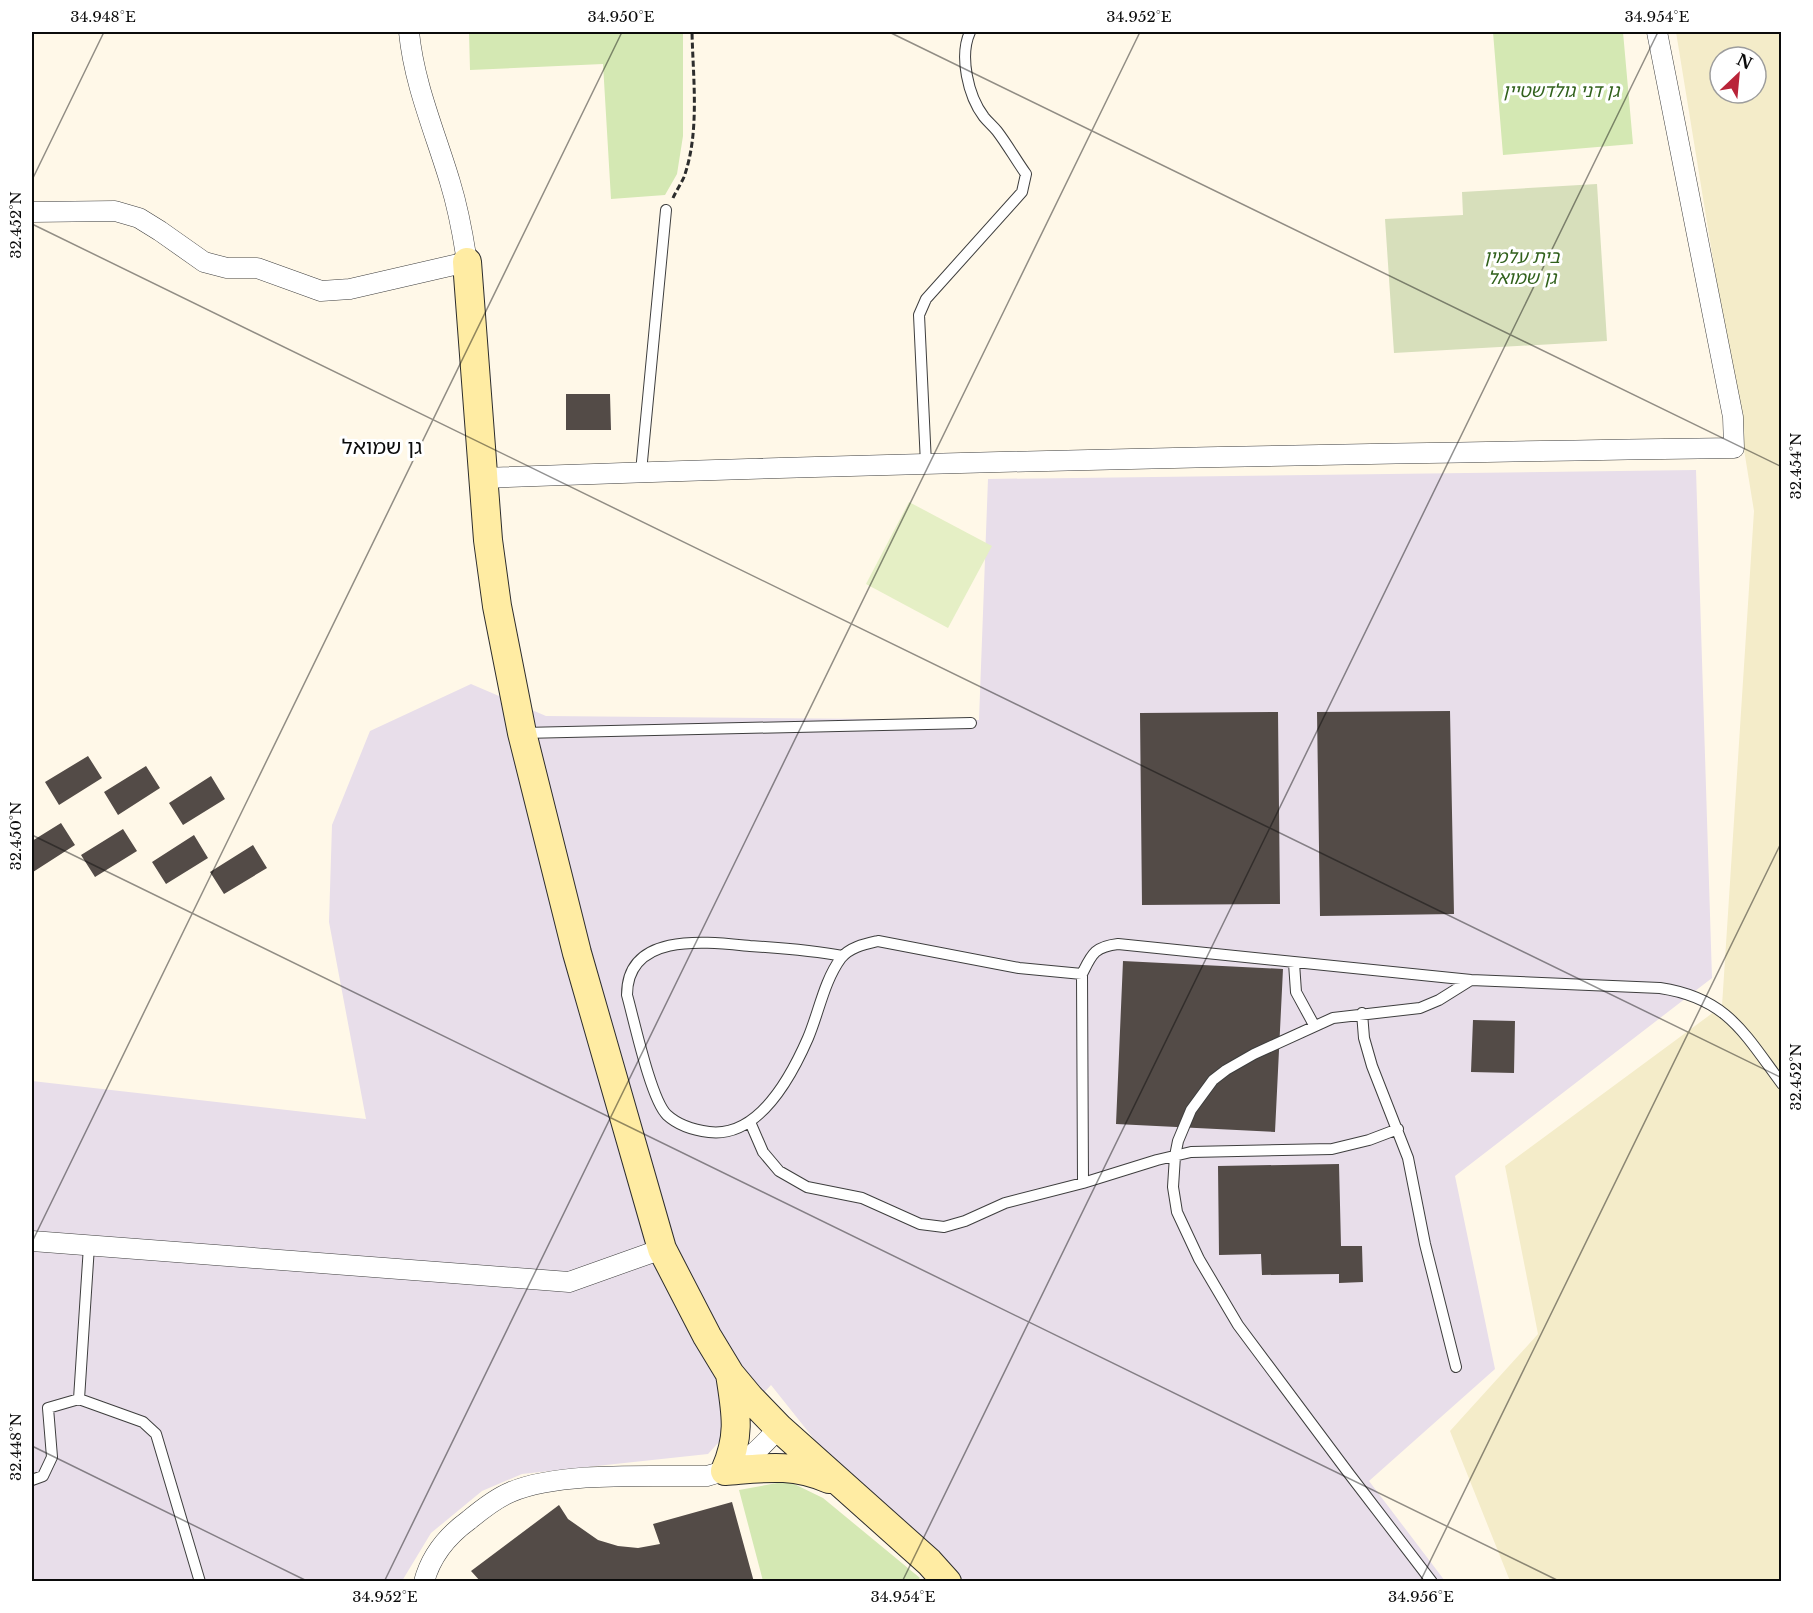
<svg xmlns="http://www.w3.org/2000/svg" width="1813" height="1613" viewBox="0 0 1813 1613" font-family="'Libre Baskerville','Noto Sans Hebrew',serif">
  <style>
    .industrial { fill: #e8deea }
    .farmland { fill: #f4ecc9; fill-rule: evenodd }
    .green { fill: #d4e8b3 }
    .cemetery { fill: #d7dfbb }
    .pitch { fill: #e5efc5 }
    .building { fill: #534b47 }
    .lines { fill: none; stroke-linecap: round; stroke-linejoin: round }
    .lane-casing { stroke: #3e3e3e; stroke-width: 12 }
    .street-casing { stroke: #3e3e3e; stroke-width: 21 }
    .secondary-casing { stroke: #2d2d2d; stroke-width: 30 }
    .path { stroke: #2d2d2d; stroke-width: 3; stroke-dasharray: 6 3; stroke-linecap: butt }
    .lane { stroke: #fff; stroke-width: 10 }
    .street { stroke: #fff; stroke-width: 20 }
    .secondary { stroke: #ffeca3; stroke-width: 28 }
    .ticks { fill: none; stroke: #0b0b0b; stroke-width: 1.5; stroke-opacity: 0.45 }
    .labels { text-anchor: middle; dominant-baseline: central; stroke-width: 6; stroke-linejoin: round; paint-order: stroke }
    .park-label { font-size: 18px; font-style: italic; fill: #31611c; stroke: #fff }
    .quarter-label { font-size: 21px; fill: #0b0b0b; stroke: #fff }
    .neatline { fill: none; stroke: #0b0b0b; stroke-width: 2 }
    .ticks-label { font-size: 15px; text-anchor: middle; fill: #0b0b0b }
  </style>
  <rect width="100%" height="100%" fill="#fff8e8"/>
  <path class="industrial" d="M1696,470l16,508 -257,198 40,193 -126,112 76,100h-483l-136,-127 -55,-69 -63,69 -186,20 -40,17 -51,42 -29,48 -370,1v-501l334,38 -37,-197 3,-97 38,-94 101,-47 75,32 433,4 9,-241z"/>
  <path class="farmland" d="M1676,32h105v1549h-271l-60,-150 88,-97 -33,-168 217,-160 32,-495zM1720,57h36v36h-36z"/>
  <path class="green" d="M469,32h214v104l-6,38 -12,21 -54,4 -8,-135 -133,6z
    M1493,32h130l10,112 -130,11z
    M788,1481l35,17 97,80 -5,4 -152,-1 -24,-91z"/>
  <path class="cemetery" d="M1597,184l10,157 -213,12 -9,-134 78,-4 -1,-23z"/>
  <path class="pitch" d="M909,502l83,44 -44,82 -82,-44z"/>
  <path class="building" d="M566,394h44l1,36h-45z
    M1450,711l4,203 -134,2 -3,-204z
    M1278,712l2,192 -138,1 -2,-192z
    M88,756l14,22 -43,27 -14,-23z
    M146,766l14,22 -42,27 -14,-23z
    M211,776l14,23 -42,26 -14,-22z
    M61,823l14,22 -42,27 -1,-31z
    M123,829l14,22 -42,26 -14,-22z
    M194,835l14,23 -42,26 -14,-22z
    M253,845l14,23 -43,26 -14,-22z
    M1123,961l160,8 -8,163 -159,-8z
    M1473,1020l42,1 -1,52 -43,-1z
    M1339,1164l2,82h21l1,36 -24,1v-9l-77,1 -1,-21 -42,1 -1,-89z
    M732,1502l22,80h-273l-10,-11 88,-66 9,14 30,21 20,6 20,2 22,-4 -7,-20z"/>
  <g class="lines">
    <g class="lane-casing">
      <path id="lane" d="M926,464l-7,-149 7,-16 96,-107 4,-18c-10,-14 -19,-30 -29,-43 -4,-5 -9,-9 -13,-14 -16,-21 -25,-61 -14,-85
        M641,472l25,-262
        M523,733l448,-10
        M842,956c-30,-6 -61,-8 -92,-10 -42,-4 -123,-15 -123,49 7,25 24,105 40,120 12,11 26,15 42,17 49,6 82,-55 99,-94 11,-26 16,-57 33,-80 9,-11 24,-14 37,-17l141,27 63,6
        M1294,963l2,29 18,33
        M1362,1013l2,25 8,28 36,92 17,86 31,123
        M750,1122l13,30 16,19 28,16 55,11 58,26 24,3 21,-6 40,-18 78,-20 74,-23 34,-8 141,-3 37,-9 29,-11
        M1083,1183l-1,-209c10,-20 12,-27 36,-30l353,36 189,8c67,10 84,45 122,96
        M79,1399l64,23 13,12 44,148
        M32,1480l11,-4 9,-19 -4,-49 31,-9 10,-153
        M1432,1582l-82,-107 -112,-150 -39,-66 -22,-47 -4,-25 2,-31 3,-15 13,-31 22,-30 13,-10 28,-16 79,-36 87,-10 19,-8 32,-20"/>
    </g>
    <g class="street-casing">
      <path id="street" d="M32,212l83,-1 24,7 21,13 44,31 23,6h30l64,23 29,-2 117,-27c-4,-27 -9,-54 -17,-80 -15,-50 -36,-98 -41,-150
        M484,478c417,-16 833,-24 1250,-30l-1,-31 -76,-385
        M32,1241l537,41 93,-33
        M424,1582c7,-27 23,-46 45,-62 12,-10 27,-22 42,-28 50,-21 140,-15 196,-16 36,-9 47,-21 72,-48"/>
    </g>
    <g class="secondary-casing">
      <path id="secondary" d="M467,262l21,278 9,66 25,127 55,220 85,296 45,87 23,38 20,24 29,30 150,134 18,20
        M730,1374c6,39 11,61 -5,97 40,-3 66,-8 104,8"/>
    </g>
    <path class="path" d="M673,198c3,-7 8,-14 11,-21 16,-45 9,-98 8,-145"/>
    <use href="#lane" class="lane"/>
    <use href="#street" class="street"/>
    <use href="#secondary" class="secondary"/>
  </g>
  <path class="ticks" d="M889,32l893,435M32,180l72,-148M32,224l1750,854M32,835l1529,747M32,1242l590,-1210M32,1446l277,136M384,1582l756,-1550M902,1582l756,-1550M1420,1582l362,-741"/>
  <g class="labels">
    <g class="park-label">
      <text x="1561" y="91">גן דני גולדשטיין</text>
      <text x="1522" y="257">בית עלמין<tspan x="1522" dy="21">גן שמואל</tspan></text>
    </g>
    <g class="quarter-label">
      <text x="382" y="447">גן שמואל</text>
    </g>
  </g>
  <rect width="1813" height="1613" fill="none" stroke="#ffffff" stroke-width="66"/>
  <g transform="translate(1738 75) rotate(26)"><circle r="28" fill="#ffffff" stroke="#9d9d9d" stroke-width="1.5"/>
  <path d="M0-4.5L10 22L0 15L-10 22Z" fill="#b92439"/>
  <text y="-9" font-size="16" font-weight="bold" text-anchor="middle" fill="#0b0b0b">N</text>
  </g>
  <rect x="33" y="33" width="1747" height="1547" class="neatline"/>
  <g class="ticks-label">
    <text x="103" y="22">34.948°E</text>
    <text x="621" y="22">34.950°E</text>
    <text x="1139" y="22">34.952°E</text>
    <text x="1657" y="22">34.954°E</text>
    <text transform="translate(16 225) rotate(-90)" y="5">32.452°N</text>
    <text transform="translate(1796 466) rotate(-90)" y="5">32.454°N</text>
    <text transform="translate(16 836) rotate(-90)" y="5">32.450°N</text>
    <text transform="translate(1796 1077) rotate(-90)" y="5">32.452°N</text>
    <text transform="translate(16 1447) rotate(-90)" y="5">32.448°N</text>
    <text x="385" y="1602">34.952°E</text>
    <text x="903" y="1602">34.954°E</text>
    <text x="1421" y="1602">34.956°E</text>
  </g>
</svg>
